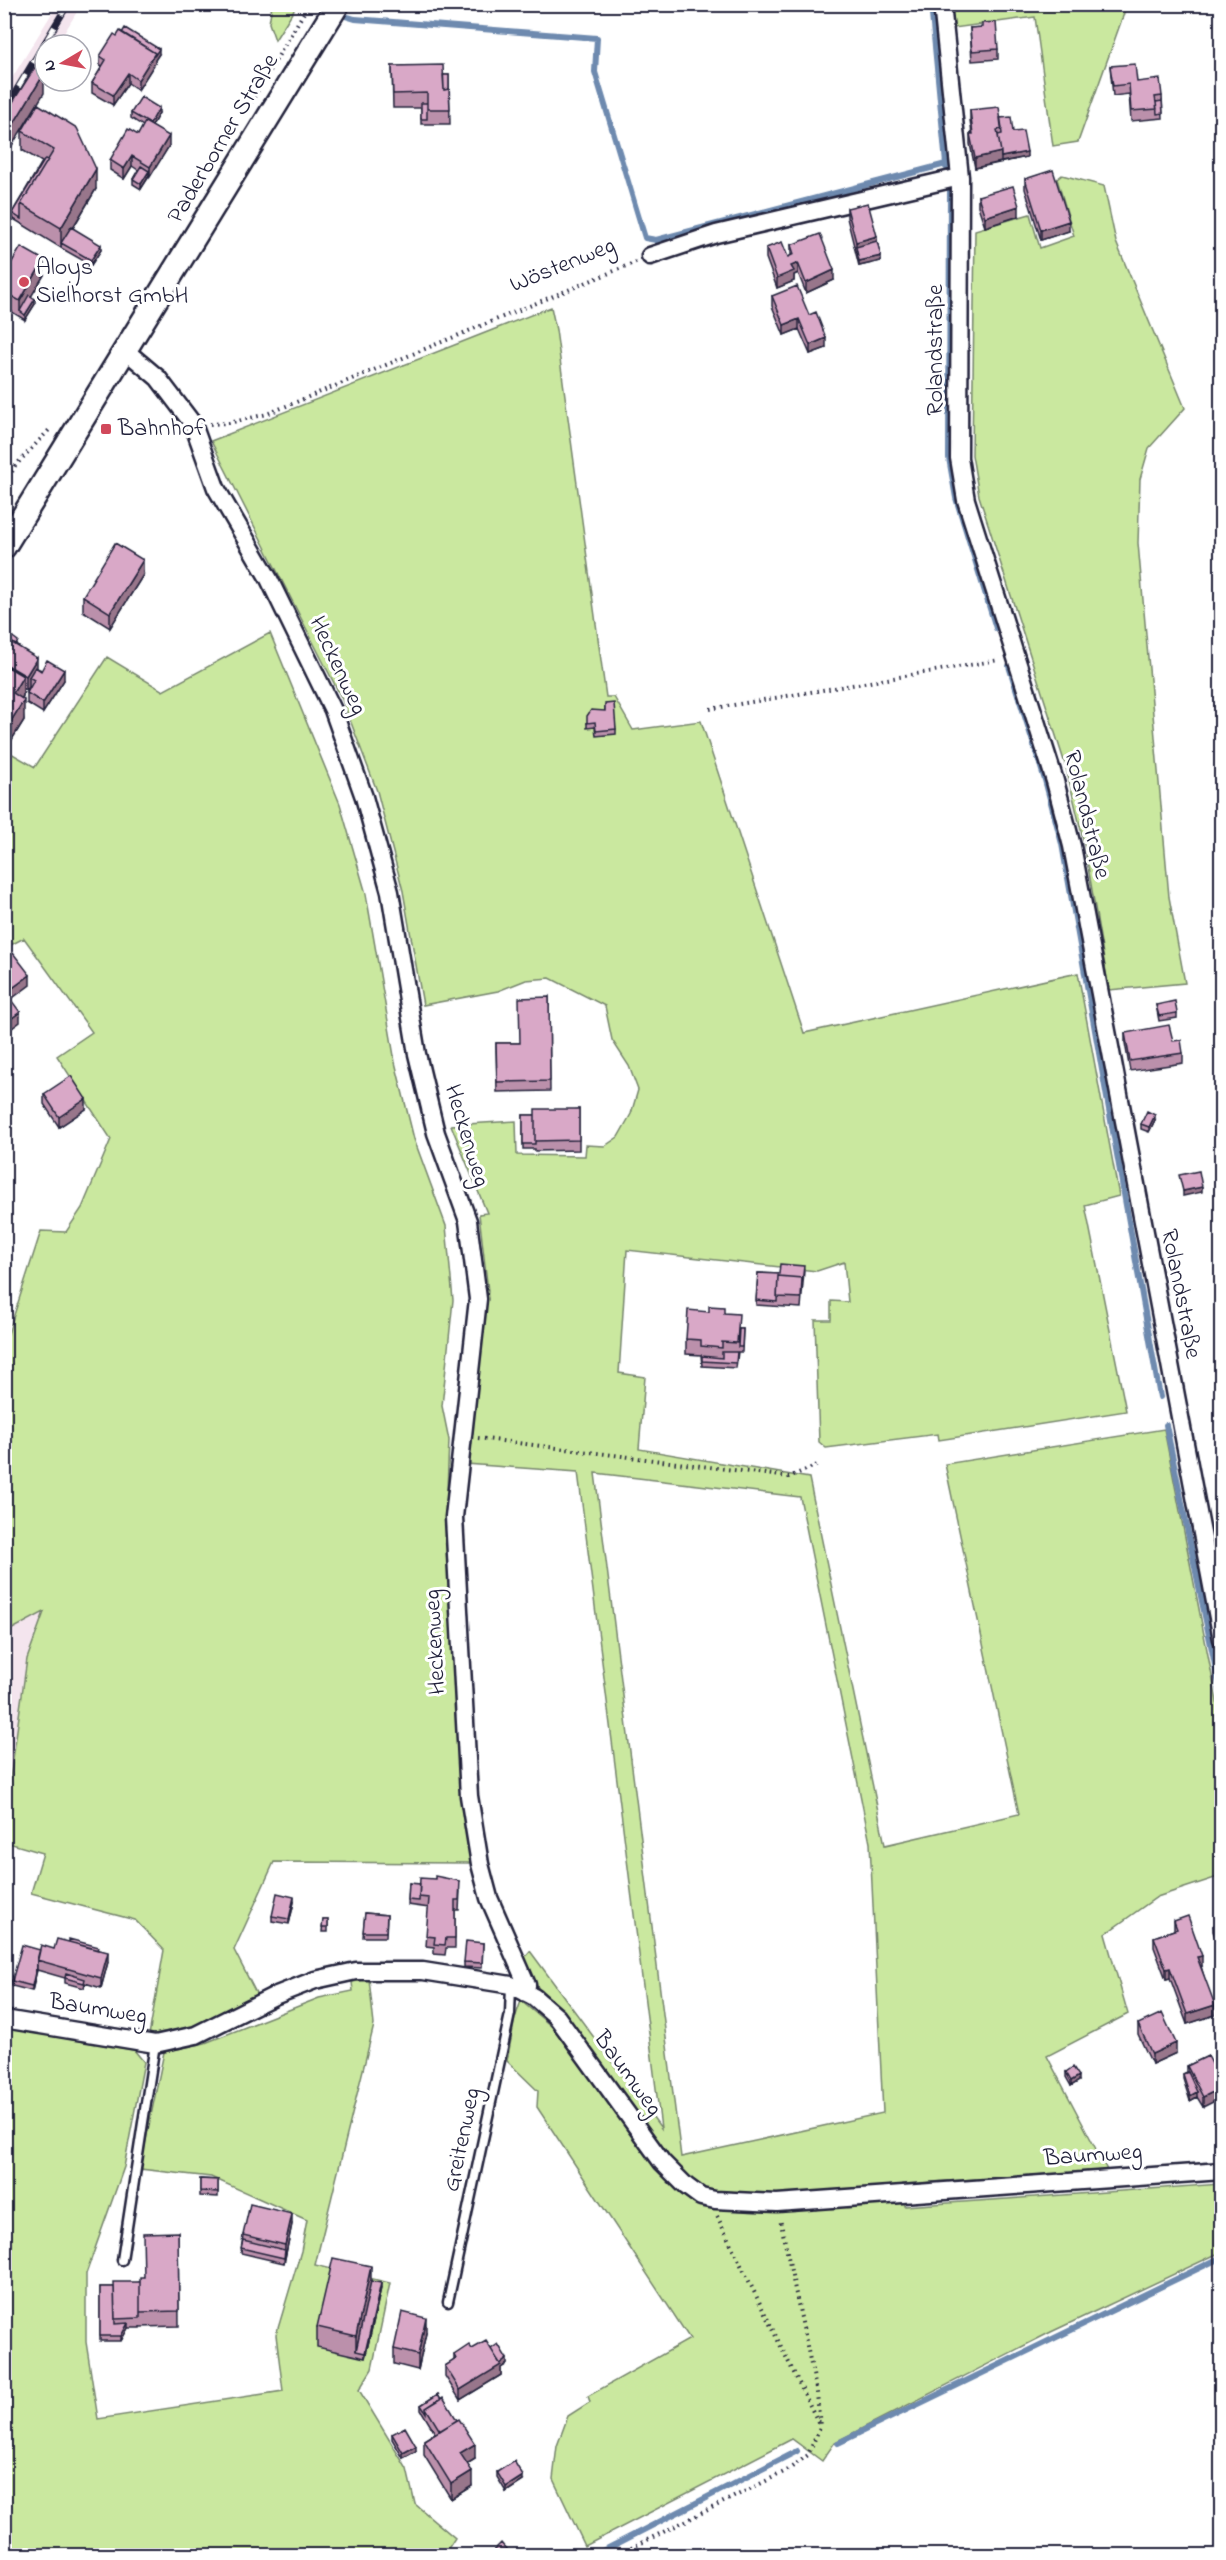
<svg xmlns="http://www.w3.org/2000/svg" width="1226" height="2560" viewBox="0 0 1226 2560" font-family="'Indie Flower',sans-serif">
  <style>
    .built { fill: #f4e5ee }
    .green { fill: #cae89f; stroke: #76856d; stroke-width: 1.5; fill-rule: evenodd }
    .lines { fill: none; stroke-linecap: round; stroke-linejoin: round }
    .stream { stroke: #6e8aaf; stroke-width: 6 }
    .lane-casing { stroke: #22223b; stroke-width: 13 }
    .street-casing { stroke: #22223b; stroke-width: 21 }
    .secondary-casing { stroke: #22223b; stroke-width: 27 }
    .path { stroke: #22223b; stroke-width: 4; stroke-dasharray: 1.5 4.5; stroke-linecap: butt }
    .lane { stroke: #fff; stroke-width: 8 }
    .street { stroke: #fff; stroke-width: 16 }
    .secondary { stroke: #fff; stroke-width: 22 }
    .rail-casing { stroke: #22223b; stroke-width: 7 }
    .rail { stroke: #fff; stroke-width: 4.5; stroke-dasharray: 14; stroke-linecap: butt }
    .wall { fill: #bb90ab; stroke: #22223b; stroke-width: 1.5 }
    .shaded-wall { fill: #98768b; stroke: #22223b; stroke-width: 1.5 }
    .building { fill: #d9a8c7; stroke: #22223b; stroke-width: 1.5 }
    .poi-dot { fill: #d1495b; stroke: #fff; stroke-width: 2 }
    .labels { text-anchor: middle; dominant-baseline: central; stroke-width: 6; stroke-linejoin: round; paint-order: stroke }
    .street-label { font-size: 24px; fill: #22223b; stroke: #fff }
    .poi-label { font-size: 24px; fill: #22223b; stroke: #fff; text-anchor: start }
  </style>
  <rect width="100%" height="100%" fill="#fff"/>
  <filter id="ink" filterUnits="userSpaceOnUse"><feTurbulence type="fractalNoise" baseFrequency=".0167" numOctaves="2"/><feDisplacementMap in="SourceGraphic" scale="12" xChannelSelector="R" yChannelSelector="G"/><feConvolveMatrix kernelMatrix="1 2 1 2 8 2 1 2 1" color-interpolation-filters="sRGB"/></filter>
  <g filter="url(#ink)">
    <path class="built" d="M57,5h24l-24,40h-12v19l-40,66 -1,-39z
      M45,1612l-18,47 -17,121 -5,17v-164z"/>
    <path class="green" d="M272,5h25l-22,35 -6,-17z
      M952,5h175l-49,137 -25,4 -18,-129 -81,11z
      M1062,175l42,11 12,56 69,166 -36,40 -9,31 -2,64 31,354 16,86 -76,7 -25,-147 -18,-76 -87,-271 -7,-41 3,-225 55,-16 10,34 34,-12 -17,-57z
      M551,307l5,23 50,367h8l19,33 68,-9 103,312 274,-60 41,223 -34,9 41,206 -187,29 -1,-6 -112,14 -7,-6 -4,-122h16v-19l17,1 -4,-40 -27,9 -190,-21 -8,123 26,4 -6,72 170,29 76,367 134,-31 -74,-350 219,-35 57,293v154l-64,21 -52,37 23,80 -81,42 60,114 -204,14 2,22 316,-22v68l-170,80 -216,110 -13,19 -30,-22 -207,107 -32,-67 4,-33 11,-30 22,-14 -2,-6 102,-57 -153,-232 1,-16 -31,-30 8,-43 6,-17 36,30 33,45 -68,-116 8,-9 131,177 -83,-656 -112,-8 22,-173 -9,-77 8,-1 -36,-88 65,-4 1,34 68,1 1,-11 19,1 13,-9 13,-23 7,-24 -9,-24 -17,-26 -7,-34 -55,-28 -24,2 -28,11 -75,14 -20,-114 -26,-100 -35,-92 -131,-258zM595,1473l205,24 70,346 13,270 -202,44z
      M270,633l70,171 26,90 29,168 19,77 32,87 7,74 -11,106 7,34 -3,76 15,282 10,65 -197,-1 -40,88 25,49 -59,26 -51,10 15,-85 -29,-30 -104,-27 12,-40 -38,-11v-45l5,-17 17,-121 17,-47 -39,21v-290l36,-112 25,1 16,-24 29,-69 -54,-83 35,-24 -68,-94 -19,10 -1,-199 31,18 72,-110 56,34z
      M369,1979l5,46 -59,240 75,18 -18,86 -13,21 48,79 8,35 40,34 -11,17h-439l-1,-527 130,22 10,12 -20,105 -38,107v68l12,77 185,-28 -7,-56 25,-84 6,-31 -96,-43 -71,-8 24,-117 41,-9 114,-45 34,-7 -1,-9z"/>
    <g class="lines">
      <path class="stream" d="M321,4v1
        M931,4l15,160
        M345,16l10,3 242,19 -2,34 50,166 11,2 290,-76v3
        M950,191l-1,267 7,40 40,130
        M1009,666l36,114 17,64 98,553
        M1166,1425l56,274
        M838,2443l384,-186
        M593,2556l204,-105"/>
      <g class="lane-casing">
        <path id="lane" d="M122,2260l33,-216
          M448,2302l62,-288 1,-29"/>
      </g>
      <g class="street-casing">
        <path id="street" d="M942,4l18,173 -1,281 7,42 89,281 17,65 150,793
          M650,256l66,-22 244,-57
          M126,351l32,27 35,46 23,64 53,91 64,131 31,87 26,95 27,162 19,79 32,88 10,78 -24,218 15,279 11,68 9,34 38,87 -1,8
          M4,2019l151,25 41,-9 78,-39 41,-16 41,-9h67l88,14 23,12 23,20 105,145 24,24 15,11 14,3 62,3 445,-32"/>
      </g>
      <g class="secondary-casing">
        <path id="secondary" d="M4,547l334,-543"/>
      </g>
      <path class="path" d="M251,102l58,-98
        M210,424l19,-1 38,-9 369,-152
        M4,488l11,-22 36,-38
        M710,709l289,-49
        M478,1438l311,39 31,-13
        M717,2216l102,208
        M615,2556l173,-86 20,-15 12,-28 -3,-34 -37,-174"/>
      <use href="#lane" class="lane"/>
      <use href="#street" class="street"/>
      <use href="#secondary" class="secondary"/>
      <g class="rail-casing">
        <path id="rail" d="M4,111l64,-107"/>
      </g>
      <use href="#rail" class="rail"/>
    </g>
    <path class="wall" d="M970,28l28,21v10l-26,2z
      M159,54l-4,6v3l-17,27 -10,-7 -15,22 -21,-12v-10l10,-16 -2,-1v-10z
      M392,66l51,9h6l1,49h-29v-16h-28z
      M1110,66l52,30 1,22 -32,3 -2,-27 -16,2z
      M38,104l58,85 -23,39 28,22 -10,15 -30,-17v-2v2l-49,-30v-5l30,-51 -20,-12v-19z
      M970,110l30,8 13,14 14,25 -52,11 -5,-24v-10h2l-2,-14z
      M131,113h28l-7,13 17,20 -28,43 -8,-5v-5l5,-9 -6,-4 -8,13 -14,-9v-10l28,-25 5,-9 -12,-8z
      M1025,179l44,52 -28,9 -16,-51z
      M978,196l41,20 -34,11 -7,-21z
      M847,208l30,33 4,20 -22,5 -12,-48z
      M791,245l43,35 -28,13 -8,-20 -4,2v6l-17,7 -11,-30v-10l22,9 3,-1z
      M4,275h40l-13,21 4,8 -10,16 -21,-13z
      M772,296l37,19 17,33 -16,6 -11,-25 -15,6 -12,-29z
      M143,575l-33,53 -27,-17v-15z
      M4,616l8,20v1l6,9 19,22 27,12 -21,33 -16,-10v-10l3,-6h-1l-3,4 -3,-2v7l-2,2 3,22 -13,21 -7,-5z
      M605,704l11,25v5l-20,2 -1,-9 -8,1v-5l18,-12z
      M549,997l1,94 -53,1 -1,-49h24z
      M1156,1005l21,8v5l-18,3z
      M1125,1033l48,8 10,12v10l-53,8 -5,-28z
      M44,1094l42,15 -27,18 -15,-23z
      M579,1109v41l-44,1v-2h-12v-34h12z
      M1155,1120l-6,12 -8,-3v-5z
      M804,1271l-3,37 -45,-3 2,-32 21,1z
      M724,1313l15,16h4l-1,23h-4l-2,16 -34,-2 -1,-11 -15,-1v-15z
      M409,1883l51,8 -1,19h-4v38h-9l-1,7 -11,-1v-7l-8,-1 3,-38 -21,-3z
      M294,1902l-5,22 -17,-3v-5z
      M365,1913l22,2 -1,22h-23z
      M323,1920h5v12h-6z
      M1174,1921l28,45h-1l14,49 -28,9 -17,-46 -4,1 -12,-32v-10l20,-7z
      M1221,1922v32l-8,-23v-5z
      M483,1943l-1,25 -18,-1v-5z
      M54,1949l45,1 9,12 -7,26 -16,-5 -1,5 -19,-5v-5l-28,-8 -5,21 -20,-5v-5l28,-31z
      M1138,2024l38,29 -24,11 -14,-30z
      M1208,2056l-5,51 -6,-10 -7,4 -7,-22v-5l4,-2v-6z
      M1066,2072l13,9 -8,5 -5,-9z
      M200,2179l18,1v17l-18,-1z
      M292,2224l-8,39 -43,-10 2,-18z
      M178,2232l1,94 -39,1v-1v2h-12l-7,13h-21v-54h14l26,-5z
      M371,2281l10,7 -16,70 -48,-11v-20z
      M426,2333l-8,37 -24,-6v-15z
      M472,2349h19l16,15 -6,4v7l-41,25 -15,-24v-10l9,-5v-6z
      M438,2394l37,65 -8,5 5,22 -21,13 -27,-44v-15l11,-7 -14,-23v-5z
      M392,2434l24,17 -13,7 -11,-19z
      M497,2472l26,9 -17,11 -9,-15z
      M494,2550l18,6h-17z"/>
    <path class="shaded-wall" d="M159,49v5l-4,6v3l-17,27v-10l17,-27z
      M128,73v10l-15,22v-10z
      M44,74v19l-36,59 -1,13 -3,4v-20l4,-16z
      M159,108v5l-9,16v-5z
      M169,136v10l-19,31v-10z
      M1001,152v10l-26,6v-10z
      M1027,152v5l-26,5v-5z
      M132,156v10l-8,13v-10z
      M96,169v20l-33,55 -2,-1v5v-20z
      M149,171v5l-8,13v-5z
      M1019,206v10l-34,11v-10z
      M1069,221v10l-28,9v-10z
      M877,236v10l-21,1v-5z
      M101,245v5l-10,15v-5z
      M881,256v5l-22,5v-5z
      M44,260v15l-22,37 -2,-1v-10z
      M798,263v10l-4,2v6l-17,7v-10l14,-12z
      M834,270v10l-28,13v-10z
      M35,299v5l-10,16v-5z
      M799,319v10l-15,6v-10z
      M826,338v10l-16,6v-9z
      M143,560v15l-33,53v-15z
      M12,621v15l-7,12 -1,-14z
      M37,658v14l-8,5v10l-3,4v-15z
      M64,670v10l-21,33v-10z
      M23,676v20l-10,17v-20z
      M24,700v20l-13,21v-20z
      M30,975v10l-24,18v-10z
      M20,1012v10l-16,12v-10z
      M86,1099v10l-27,18v-10z
      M1155,1115v5l-6,12v-5z
      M1202,1187v5l-19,4v-5z
      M294,1897v5l-5,22v-5z
      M108,1952v10l-7,26v-10z
      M1202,1956v10l-5,1v-10z
      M37,1965v5l-5,21v-5z
      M1170,1968v10l-4,1v-10z
      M1215,2005v10l-28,9v-10z
      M1176,2043v10l-24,11v-10z
      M1079,2076v5l-8,5v-5z
      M1221,2088v10l-18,9v-10z
      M1197,2092v5l-7,4v-5z
      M292,2214v10l-8,39 1,-18z
      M371,2266v20l-15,65v-15z
      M381,2283v5l-16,70v-5z
      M426,2318v15l-8,37v-15z
      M128,2323v5l-7,13v-5z
      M507,2359v5l-6,4v7l-41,25v-10z
      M475,2444v15l-15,9v-15z
      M416,2446v5l-13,7v-5z
      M472,2471v15l-21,13v-15z
      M523,2476v5l-17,11v-5z"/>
    <path class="building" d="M996,22l2,27 -26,2 -2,-23 12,-1v-4z
      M125,28l34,21 -4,6v-2l-33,-20z
      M120,31l35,22 -17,27 -10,-7 -15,22 -21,-12 14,-23 -6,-4 14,-22 3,2z
      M1135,64l2,18 23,-3 2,17 -7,1 2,12 -26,2 -2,-27 -16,2 -3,-20z
      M443,65l1,25 5,-1 1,20h-23v-16l-34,1 -1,-28z
      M35,67l9,7 -36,59 -1,13 -3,3v-33z
      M443,75h6v14l-5,1z
      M141,97l18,11 -9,16 -19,-11z
      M1162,101l1,12 -6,1 -1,-12z
      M421,103h6v16h-6z
      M38,104l39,24 19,41 -35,59 -40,-24 33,-54 -32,-19z
      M999,107l3,22 -5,1 4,22 -26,6 -5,-24h3l-3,-24z
      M1011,117l2,15 10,-1 4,21 -26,5v-5l-3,-17 4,-1 -2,-16z
      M145,122l24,14 -19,31 -18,-11 -8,13 -14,-9 18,-31 10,6z
      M45,159l3,1 -27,44v15l-9,-6z
      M141,166l8,5 -8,13 -8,-5z
      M1053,170l16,51 -28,9 -16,-51z
      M1013,186l6,20 -34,11 -7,-21z
      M868,203l9,33 -21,6 -9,-34z
      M71,227l30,18 -10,15 -30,-17z
      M820,234l14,36 -28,13 -8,-20 -7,3 3,5 -17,7 -11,-30 16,-6 6,15 6,-3 -3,-9z
      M877,241l4,15 -22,5 -3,-14z
      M21,247l23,13 -24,41 -16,-9v-17z
      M797,286l12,29 7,-3 10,26 -16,7 -11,-26 -15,6 -12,-29z
      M29,295l6,4 -10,16 -5,-4z
      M115,543l28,17 -33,53 -27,-17z
      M4,616l8,5 -8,13z
      M10,635l8,6 -2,4 -9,-6z
      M4,638l33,20 -11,18 -22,-13z
      M47,660l17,10 -21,33 -16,-10 7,-13 -5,-3 6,-10 6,4z
      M8,667l15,9 -10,17 11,7 -13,21 -7,-4v-44z
      M614,703l2,26 -20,2 -1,-9 -8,1v-7l4,-6 14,1v-7z
      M13,953l17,22 -24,18 14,19 -16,12v-65z
      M549,997l1,84 -53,1 -1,-39h24l-1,-45z
      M1175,1001l2,12 -18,3 -3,-11z
      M1169,1025l4,16 8,-1 2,13 -53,8 -5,-28z
      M71,1076l15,23 -27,18 -15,-23z
      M535,1109h44v31l-44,1z
      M1147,1111l8,4 -6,12 -8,-3z
      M523,1115h12v29h-12z
      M1199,1171l3,16 -19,4 -4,-16z
      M780,1264l24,2 -2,17v-5l-24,-2 -1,26 -21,-2 2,-27 21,1z
      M778,1276l24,2 -1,20 -24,-1z
      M709,1306l15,1v6l15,1 -2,29 -15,-1v6l-21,-2v-6l-15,-1 2,-29 21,2z
      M739,1329h4l-1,18h-4z
      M722,1352h15l-1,11 -34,-2v-5l20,2z
      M435,1876l25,5 -1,19h-4v38h-9l-1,7 -11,-1 1,-7 -9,-1 3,-38 -10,-1 1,-19 15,1z
      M409,1883l11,1 -1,17 -11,-1z
      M277,1893l17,4 -5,22 -17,-3z
      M365,1913l22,2 -1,17h-23z
      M1188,1916l14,40 -5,1 18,48 -28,9 -17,-46 -4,1 -12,-32 23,-8 -3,-8z
      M323,1920h5v7h-6z
      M1221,1922v27l-8,-23z
      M57,1939l51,13 -7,26 -64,-18 4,-15 13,4z
      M69,1939l30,8 -1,3 -29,-8z
      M466,1941l17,2 -1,20 -18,-1z
      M22,1945l18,5 -8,36 -20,-5z
      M66,1973l19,6 -1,4 -19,-5z
      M1162,2013l14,30 -24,11 -14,-30z
      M1208,2056l13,25v7l-18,9 -16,-31z
      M1073,2067l6,9 -8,5 -5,-9z
      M1188,2072l9,20 -7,4 -7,-22z
      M200,2179l18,1v12l-18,-1z
      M250,2204l42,10 -7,31 -42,-10z
      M178,2232l1,79 -39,1v-35h4l-1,-44z
      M243,2240l42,10 -1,8 -43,-10z
      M333,2258l38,8 -15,70 -39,-9z
      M371,2281l10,2 -16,70 -9,-2z
      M114,2282h26v36l-25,1z
      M100,2287h14l1,37 13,-1 -7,13h-21z
      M402,2312l24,6 -8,37 -24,-6z
      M486,2341l15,24 -41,25 -15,-24 11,-7 -2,-4 15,-10 3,4z
      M498,2344l9,15 -7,5 -9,-15z
      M438,2394l3,5 -15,9v5l-5,-8z
      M443,2397l14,23 -17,11 -14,-23z
      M459,2419l16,25 -15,9 12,18 -21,13 -27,-44z
      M405,2427l11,19 -13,7 -11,-19z
      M514,2461l9,15 -17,11 -9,-15z
      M501,2543l11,13h-13l-5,-6z"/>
  </g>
  <g class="poi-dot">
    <circle cx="24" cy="282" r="6"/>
    <rect x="100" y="423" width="12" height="12" rx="3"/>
  </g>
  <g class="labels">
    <g class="street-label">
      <text transform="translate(224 139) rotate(-59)">Paderborner Straße</text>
      <text transform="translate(563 266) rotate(-22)">Wöstenweg</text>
      <text transform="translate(936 350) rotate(-90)">Rolandstraße</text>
      <text transform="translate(337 666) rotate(65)">Heckenweg</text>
      <text transform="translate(1086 815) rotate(76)">Rolandstraße</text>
      <text transform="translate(466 1136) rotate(73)">Heckenweg</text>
      <text transform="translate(1180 1294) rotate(79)">Rolandstraße</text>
      <text transform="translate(436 1642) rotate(-93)">Heckenweg</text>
      <text transform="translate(98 2010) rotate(9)">Baumweg</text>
      <text transform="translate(627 2074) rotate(54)">Baumweg</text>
      <text transform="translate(463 2140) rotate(-78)">Greitenweg</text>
      <text transform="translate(1093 2156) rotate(-4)">Baumweg</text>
    </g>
    <g class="poi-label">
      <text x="36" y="268">Aloys<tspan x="36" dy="28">Sielhorst GmbH</tspan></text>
      <text x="118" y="429">Bahnhof</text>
    </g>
  </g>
  <rect width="1226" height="2560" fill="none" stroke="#fff" stroke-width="24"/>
  <rect x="12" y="12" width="1202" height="2536" fill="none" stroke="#22223b" stroke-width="2" filter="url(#ink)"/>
  <g transform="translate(63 63) rotate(260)"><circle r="28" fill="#ffffff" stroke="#a7a7b1" stroke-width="1.5"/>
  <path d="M0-4.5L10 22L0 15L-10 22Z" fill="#d1495b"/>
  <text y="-9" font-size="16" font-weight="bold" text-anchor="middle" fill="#22223b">N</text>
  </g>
</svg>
